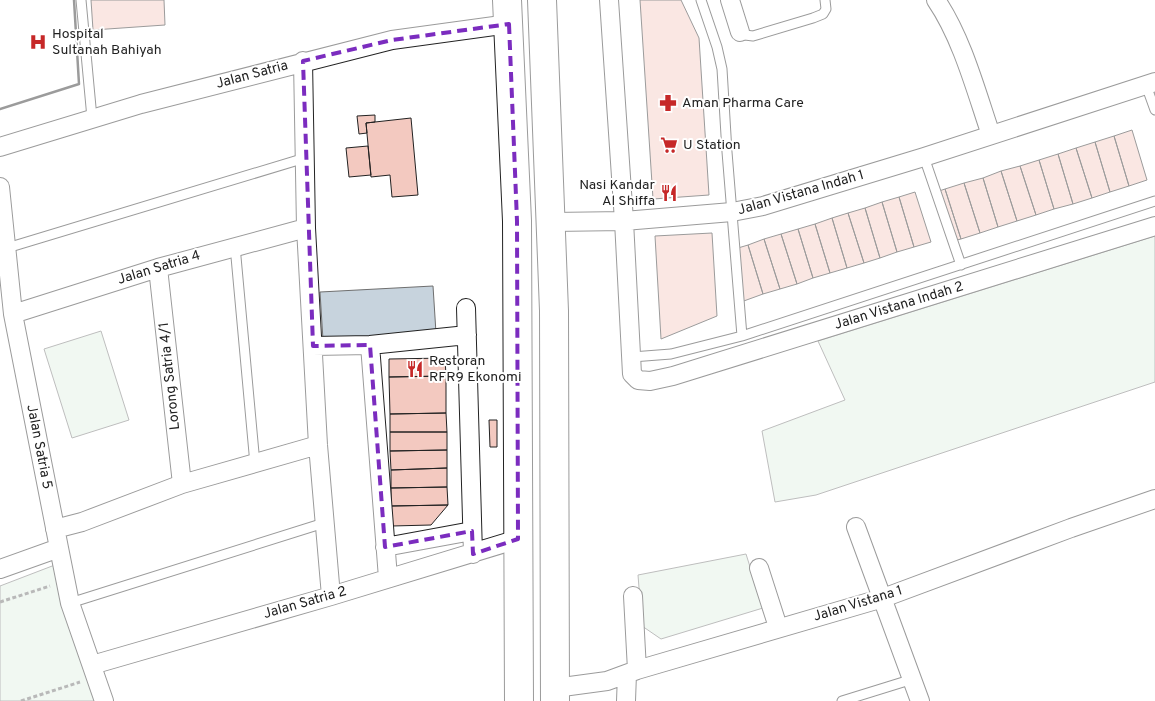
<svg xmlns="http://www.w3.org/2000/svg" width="1155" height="701" viewBox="0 0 1155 701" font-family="Overpass,sans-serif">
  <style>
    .green { fill: #e0efe3; stroke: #6f6f6f }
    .water { fill: #c7d3dd; stroke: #6f6f6f }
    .building { fill: #f3c9c0; stroke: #222 }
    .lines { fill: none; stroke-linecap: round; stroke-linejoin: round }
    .service-casing { stroke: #222; stroke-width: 11 }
    .minor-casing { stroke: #222; stroke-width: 20 }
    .trunk-casing { stroke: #222; stroke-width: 30 }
    .path { stroke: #646464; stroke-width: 3; stroke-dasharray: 4 2.5; stroke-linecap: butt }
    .service { stroke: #fff; stroke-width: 9 }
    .minor { stroke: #fff; stroke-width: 18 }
    .trunk { stroke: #fff; stroke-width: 28 }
    .wall { stroke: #222; stroke-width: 2.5 }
    .marked { fill: none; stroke: #7b2cbf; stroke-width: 4; stroke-dasharray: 10 6; stroke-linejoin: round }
    .labels { text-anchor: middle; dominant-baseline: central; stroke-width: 4; stroke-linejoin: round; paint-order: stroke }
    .poi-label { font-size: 14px; fill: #222; stroke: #fff; text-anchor: start }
    .street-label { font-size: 14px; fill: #222; stroke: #fff }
  </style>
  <rect width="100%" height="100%" fill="#fff"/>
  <path class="green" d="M1155,236v146l-339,113 -41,7 -13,-71 83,-31 -27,-59z
    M101,331l28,89 -57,18 -28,-89z
    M746,554l17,54 -102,31 -19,-13 -4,-51z
    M60,563l35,138h-95v-115z"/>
  <path class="water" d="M433,286l3,47 -113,7 -3,-48z"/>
  <path class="building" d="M91,0h73l1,25 -72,5z
    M640,0h41l18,38 10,157 -56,4z
    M375,115v7l-9,1 1,10 -8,1 -2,-18z
    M411,118l7,77 -26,2 -2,-22 -19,2 -5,-54z
    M1132,130l15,50 -18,6 -15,-50z
    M1114,136l15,50 -19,6 -15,-50z
    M1095,142l15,50 -18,6 -16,-50z
    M368,146l3,29 -22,2 -3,-29z
    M1076,148l16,50 -19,6 -15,-50z
    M1058,154l15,50 -19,5 -15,-49z
    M1039,160l15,49 -18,6 -16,-49z
    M1020,166l16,49 -19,6 -16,-50z
    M1001,171l16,50 -19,6 -15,-49z
    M983,178l15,49 -18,6 -16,-50z
    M964,183l16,50 -19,6 -16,-50z
    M945,189l16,50 -8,2 -14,-50z
    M915,192l16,50 -17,5 -15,-50z
    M899,197l15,50 -17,5 -15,-50z
    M882,202l15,50 -17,6 -15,-50z
    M865,208l15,50 -16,5 -16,-50z
    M848,213l16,50 -17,5 -15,-50z
    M832,218l15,50 -17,5 -15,-49z
    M815,224l15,49 -17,5 -15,-49z
    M798,229l15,49 -16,6 -16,-50z
    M712,233l5,83 -56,23 -6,-103z
    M781,234l16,50 -17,5 -16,-50z
    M764,239l16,50 -17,5 -15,-49z
    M748,245l15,49 -22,8 -3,-54z
    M445,358l1,18 -57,1v-18z
    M446,376v37l-56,1 -1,-37z
    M446,413l1,19h-57v-18z
    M489,420h8v27h-7z
    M390,432h57v18l-57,1z
    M447,450v18l-56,2 -1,-19z
    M447,468v19l-56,1v-18z
    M447,487l1,18 -57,1v-18z
    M448,505l-17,20 -39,1 -1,-20z"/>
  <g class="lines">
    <g class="service-casing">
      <path id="service" d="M81,0l11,118
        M701,0l16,47 5,22 5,83 15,184
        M740,32l5,3 8,1 60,-18 10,-4 3,-5 -1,-9
        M1146,85l9,25
        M924,157l37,108
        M235,246l20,218
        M7,248l298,-90
        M632,357l39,-3 71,-18 413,-135
        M70,603l254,-80
        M842,701l71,-22"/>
    </g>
    <g class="minor-casing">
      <path id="minor" d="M609,0l15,221 8,153 6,6 12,1 23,-5 482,-150
        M730,0l10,32
        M936,0c26,38 40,91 55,135
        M303,61l3,167 12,217 13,151
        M0,147l141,-43 251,-64 117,-16
        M0,187l13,127 46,234 11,55 34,98
        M552,222l72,-1 108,-9 31,-6 161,-49 231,-75
        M158,268l24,216
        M466,308l7,246
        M13,314l145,-46 148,-40
        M370,345l18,233
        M313,346l57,-1 97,-10
        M856,527l64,174
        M55,529l27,-7 100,-38 136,-39
        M385,547l87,-16
        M759,568l19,59
        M0,569l59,-21
        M633,596l4,74
        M92,665l239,-69 187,-57
        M555,688l52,-7 30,-11 246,-72 188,-70 84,-29
        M626,701l1,-27"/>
    </g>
    <g class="trunk-casing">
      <path id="trunk" d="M507,0l10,221 2,480
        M542,0l12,311 1,390"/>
    </g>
    <path class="path" d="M0,602l50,-16
      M21,701l59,-19"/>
    <use href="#service" class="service"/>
    <use href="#minor" class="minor"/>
    <use href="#trunk" class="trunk"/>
    <path class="wall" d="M0,109l79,-25 -5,-84"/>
  </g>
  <path d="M0 0H1155V701H0ZM509,24l8,197 1,318 -45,15 -1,-23 -87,16 -15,-202 -57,1 -10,-285 89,-21z" fill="#fff" fill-opacity=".55" fill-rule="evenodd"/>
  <path class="marked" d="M509,24l8,197 1,318 -45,15 -1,-23 -87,16 -15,-202 -57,1 -10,-285 89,-21z"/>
  <defs>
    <g id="hospital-bare" transform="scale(1.35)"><path d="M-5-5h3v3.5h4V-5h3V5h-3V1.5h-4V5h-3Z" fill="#c62828" stroke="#fff" stroke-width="2.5" paint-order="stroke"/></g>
    <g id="pharmacy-bare" transform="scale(1.35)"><path d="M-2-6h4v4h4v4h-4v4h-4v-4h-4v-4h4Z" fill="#c62828" stroke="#fff" stroke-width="2.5" paint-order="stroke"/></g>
    <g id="supermarket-bare" transform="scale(1.35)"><path d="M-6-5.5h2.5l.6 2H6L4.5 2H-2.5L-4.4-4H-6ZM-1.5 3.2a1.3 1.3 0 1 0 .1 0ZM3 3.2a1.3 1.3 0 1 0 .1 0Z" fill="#c62828" stroke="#fff" stroke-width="2.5" paint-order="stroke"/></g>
    <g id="restaurant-bare" transform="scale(1.35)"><path d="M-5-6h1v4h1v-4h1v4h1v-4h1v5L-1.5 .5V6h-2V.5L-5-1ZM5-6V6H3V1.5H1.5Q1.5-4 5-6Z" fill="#c62828" stroke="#fff" stroke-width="2.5" paint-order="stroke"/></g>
  </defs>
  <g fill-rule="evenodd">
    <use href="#hospital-bare" x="38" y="42"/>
    <use href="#pharmacy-bare" x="668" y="103"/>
    <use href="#supermarket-bare" x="669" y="145"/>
    <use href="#restaurant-bare" x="669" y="193"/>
    <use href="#restaurant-bare" x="415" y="369"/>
  </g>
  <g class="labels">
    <g class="poi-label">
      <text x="52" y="34">Hospital<tspan x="52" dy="16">Sultanah Bahiyah</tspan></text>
      <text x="682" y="103">Aman Pharma Care</text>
      <text x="683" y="145">U Station</text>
      <text x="655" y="185" text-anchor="end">Nasi Kandar<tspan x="655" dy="16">Al Shiffa</tspan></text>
      <text x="429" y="361">Restoran<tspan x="429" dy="16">RFR9 Ekonomi</tspan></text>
    </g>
    <g class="street-label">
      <text transform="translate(252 75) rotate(-15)">Jalan Satria</text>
      <text transform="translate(801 193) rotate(-16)">Jalan Vistana Indah 1</text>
      <text transform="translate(159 268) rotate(-17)">Jalan Satria 4</text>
      <text transform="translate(899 306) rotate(-17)">Jalan Vistana Indah 2</text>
      <text transform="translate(170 376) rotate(-96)">Lorong Satria 4/1</text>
      <text transform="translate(39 447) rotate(79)">Jalan Satria 5</text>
      <text transform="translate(305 603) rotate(-16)">Jalan Satria 2</text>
      <text transform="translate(858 604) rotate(-17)">Jalan Vistana 1</text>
    </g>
  </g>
</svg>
